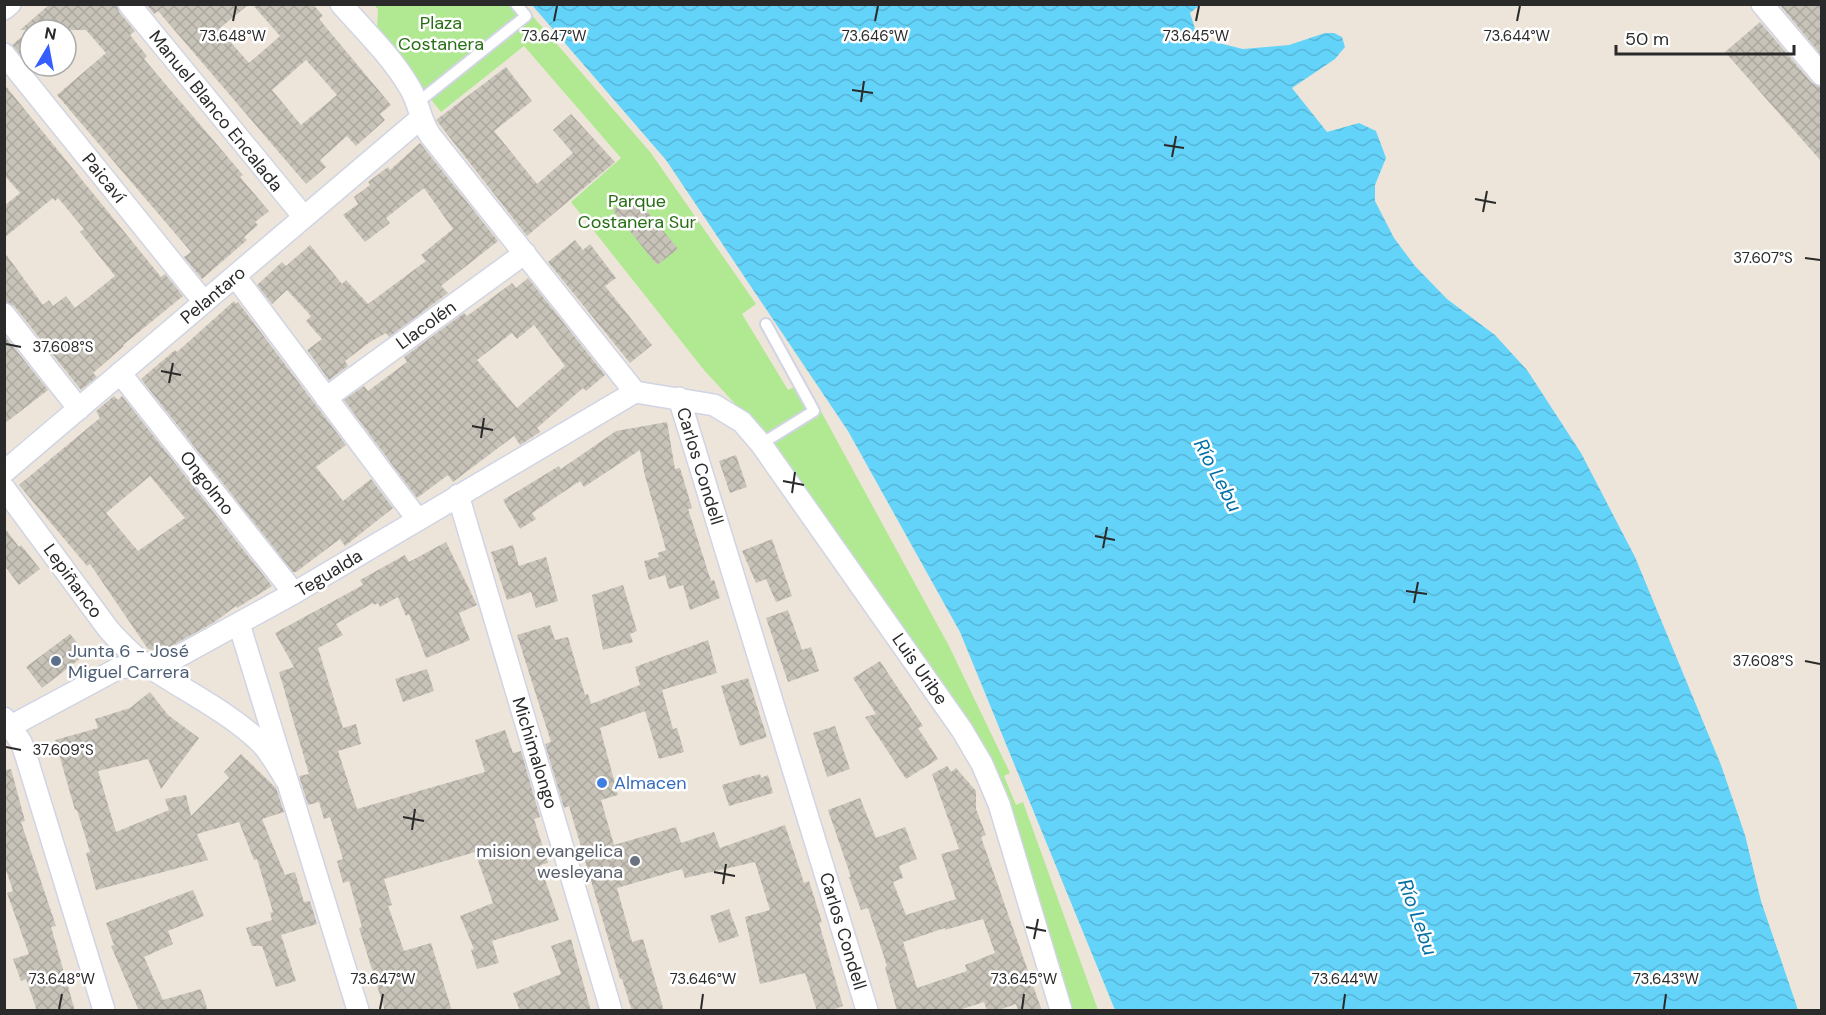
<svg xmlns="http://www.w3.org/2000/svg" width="1826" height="1015" viewBox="0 0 1826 1015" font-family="'DM Sans',sans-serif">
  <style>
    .park { fill: #b1e992 }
    .water { fill: url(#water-waves) }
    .building { fill: url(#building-cross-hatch); fill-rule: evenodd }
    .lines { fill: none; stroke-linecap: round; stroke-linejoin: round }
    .service-casing { stroke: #d0d4e4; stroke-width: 14 }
    .minor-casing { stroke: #d0d4e4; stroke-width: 24 }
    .service { stroke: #fff; stroke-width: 10 }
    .minor { stroke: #fff; stroke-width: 21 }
    .ticks { fill: none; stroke: #2a2a2a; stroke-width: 2 }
    .service-dot { fill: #5c6f8a; stroke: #fff; stroke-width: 2 }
    .shop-dot { fill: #3f7fe0; stroke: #fff; stroke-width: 2 }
    .worship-dot { fill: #6b7280; stroke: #fff; stroke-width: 2 }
    .labels { text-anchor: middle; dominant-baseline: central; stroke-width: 5; stroke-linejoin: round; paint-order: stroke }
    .park-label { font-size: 18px; fill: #276d14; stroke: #fff }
    .street-label { font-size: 18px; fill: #2a2a2a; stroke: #fff }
    .service-label { font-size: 18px; fill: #4e5e75; stroke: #fff; text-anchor: start }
    .shop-label { font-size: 18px; fill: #366cbe; stroke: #fff; text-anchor: start }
    .worship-label { font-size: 18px; fill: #5b616d; stroke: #fff; text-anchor: end }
    .water-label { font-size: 20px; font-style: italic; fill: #0270a6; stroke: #fff }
    .ticks-label { font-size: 15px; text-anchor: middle; fill: #2a2a2a; stroke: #fff; stroke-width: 5; stroke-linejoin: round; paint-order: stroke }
  </style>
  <defs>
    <pattern id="water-waves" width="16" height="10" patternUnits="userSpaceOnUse" patternTransform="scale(1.5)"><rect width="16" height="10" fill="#64d3f9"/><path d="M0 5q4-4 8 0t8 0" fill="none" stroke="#57b5d6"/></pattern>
    <pattern id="building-cross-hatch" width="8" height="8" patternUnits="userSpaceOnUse" patternTransform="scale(1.5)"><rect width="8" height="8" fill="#c8c3b9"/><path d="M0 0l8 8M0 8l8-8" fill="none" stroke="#aca89f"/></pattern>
  </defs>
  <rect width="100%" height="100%" fill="#ede5da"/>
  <path class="park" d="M374,5h149l128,148 105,151 -14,10 46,76 17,-8 144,264 61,127 -6,3 12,29 7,-3 75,208h-28l-73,-225 -200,-303 -60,-76 -33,-36 -133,-168 50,-44 -97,-112 -83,66 -64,-81 1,-22z"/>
  <path class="water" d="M1200,5l-10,8 8,25 45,11 46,-4 36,-12h9l8,4 3,10 -10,12 -43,29 35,44 32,-9 17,8 10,27 -11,27v16l19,37 21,28 32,33 48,36 32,35 54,83 54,104 86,208 24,70 16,66 37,109h-683l-155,-378 -112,-201 -182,-271 -134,-155z"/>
  <path class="building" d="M50,4h67l2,8 16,19 -5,4 17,21 -3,3 99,116 -3,2 29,34 -14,11 3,3 -14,12 3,3 -45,39 -18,-22 7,-5 -134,-157 49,-42 -20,-23h-56v24l-6,5 -12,-14 18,-15h-10z
    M146,4h103l-30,25 30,34 31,-27 -28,-32h61l10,12 -4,3 72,86 -11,9 5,6 -29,26 -9,-10 -27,24 6,7 -20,17 -148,-173 -4,3zM306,60l31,35 -36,30 -29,-35z
    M1821,4v51l-41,-50z
    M1760,22l52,61 9,4v74l-96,-109z
    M506,67l26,34 -38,30 43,53 36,-31 -20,-23 18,-16 44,48 -88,74 -91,-116z
    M4,84l157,193 4,-3 18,22 -60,49 1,1 -31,27 4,4 -16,13 -67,-84 -10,-4 1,-49 38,52 6,-5 4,6 13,-10 9,12 40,-32 -35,-44 4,-3 -26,-31 -3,3 -2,-3 -49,40v-32l16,-13 -16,-18z
    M420,143l78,98 -57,45 7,7 -59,44 -3,-4 -16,9 -25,19 3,5 -19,14 -22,-30 15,-11 -16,-18 5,-5 -24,-26 -15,14 -15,-19 25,-23 4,4 24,-21 32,39 4,-4 22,24 58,-43 -5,-6 32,-26 -29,-41 -38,30 4,5 -25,19 -22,-27 15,-11 -4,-7 16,-12 -2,-3 20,-15 2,3z
    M633,194l45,55 -21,16 -44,-55z
    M575,240l8,10 7,-6 26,34 -11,8 47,59 -22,18 -82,-101z
    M528,278l77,97 -19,16 -3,-3 -46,40 3,4 -20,13 -6,-9 -61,46 -5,-7 -31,23 -73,-98 20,-14 4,5 39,-29 -3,-5 60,-44 3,3 45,-33 4,5zM534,325l31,41 -48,42 -40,-48 35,-27 5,6z
    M234,301l2,3 2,-2 108,143 -30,22 27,34 28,-22 22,29 -48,38 -5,-7 -44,33h-3l-152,-193 34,-29 2,2z
    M4,335l44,55 -44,34z
    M114,396l4,4 4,-4 150,190 -35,22 -1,-2 -23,17 -47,26 -13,1 -5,-1 -58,-85 -3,2 -68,-81 81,-67 -4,-7zM150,476l35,42 -47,33 -32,-38z
    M667,422l8,47 5,-1 12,40 -4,1 23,72 3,-1 6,18 -30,12 -7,-25 -14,4 -4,-14 -16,5 -5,-19 15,-4 -1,-4 8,-3 -22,-78 -4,-22 -56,37 -4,-6 -48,32 4,6 -16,10 -17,-29 56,-34 2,3 55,-38z
    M736,455l11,32 -17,6 -11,-32z
    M4,527l15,20 2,-2 19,24 -21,16 -15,-20z
    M772,539l20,57 -16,6 -10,-23 -10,4 -14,-32z
    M446,542l31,63 -18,8 11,27 -44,18 -17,-44 -3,2 -8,-19 -18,10 -2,-4 -4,2 -1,-2 -37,21 7,11 -25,13 25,80 13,-4 5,20 -23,7 19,58 128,-37 -10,-32 30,-10 8,23 8,-2 19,66 -6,2 14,44 -8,2 19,55 -67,21 7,22 -22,6 -6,-19 3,-1 -14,-33 33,-13 -18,-51 -91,27 8,26 -4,1 16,45 27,-8 21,68h-67l-26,-83 3,-1 -13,-46 -6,2 -6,-22 6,-2 -13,-42 -6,2 -5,-17 -11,3 -9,-29 10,-2 -30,-102 15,-5 -19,-34 88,-48 -3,-5 45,-25 4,7z
    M513,545l6,21 27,-9 12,44 -22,7 -5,-16 -24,8 -16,-48z
    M623,585l14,46 -7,3 3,8 -30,8 -11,-55z
    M788,610l14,40 9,-3 8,24 -31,11 -22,-64z
    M550,625l5,15 13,-3 17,58 3,-1 3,10 49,-19 -5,-18 73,-27 9,33 -55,17 11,39 4,-1 7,24 -25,7 -14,-48 -45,17 18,67 -17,5 13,45 62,-18 5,16 33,-11 6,16 65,-23 19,58 5,-2 13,41 -3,1 24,83 -14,5h-12l-12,-38 -45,11 -15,-67 25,-7 -15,-48 -70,16 -3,-9 -65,19 15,54 11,-3 21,72h-32l-10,-32h-2l-51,-173 -5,2 -19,-64 6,-2 -34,-107z
    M70,634l16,20 -44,34 -16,-21z
    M880,661l43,65 -5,2 20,31 -32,20 -41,-62 11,-3 -23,-36z
    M427,669l7,22 -31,11 -8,-23z
    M748,678l19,59 -27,9 -19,-60z
    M150,692l18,23 31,23 -38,51 -13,-30 -50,12 18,61 53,-22 -4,-11 21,-4 5,21 38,-38 -5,-6 17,-18 35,34 8,24 -22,7 23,56 10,-3 9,30 6,-1 7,23 -36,11 15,46 -20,6 -14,-41h-10l-6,-18 26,-8 -2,-7 3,-1 -16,-53 -3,1 -15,-38 -42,12 11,26 -112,30 -10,-37 4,-1 -13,-42h-2l-20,-70 43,-12 -3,-9 35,-11z
    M835,726l15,43 -23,8 -14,-44z
    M947,766l4,6 5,-4 20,23v18l10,26 -5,2 61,174h-24l-2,-7 -20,7h-9l-3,-9 -25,8 -62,1 -12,-44 2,-1 -19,-58 -7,2 -12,-33h2l-23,-67 32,-12 16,40 29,-11 12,32 -18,7 4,12 -10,4 13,33 50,-16 -15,-45 18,-5 -27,-75zM983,919l12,34 -30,12 2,6 -50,17 -14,-46 42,-14v2z
    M11,769l14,52 -4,1 35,104 -5,1 24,84h-38l-11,-32 -5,2 -8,-22 16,-5 -22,-61 6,-2 -9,-27v-94z
    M760,774l1,4 7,-3 5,18 -44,13 -7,-21z
    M193,890l11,26 -36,15 5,13 -29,13 19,43 38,-11 7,22h-69l-28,-65 3,-1 -8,-22z
    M729,909l10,27 -20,7 -9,-27z
    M571,939l20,72h-71l-7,-18 48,-19 -10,-28z"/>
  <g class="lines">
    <g class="service-casing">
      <path id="service" d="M417,103l109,-87 -10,-12
        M761,444l53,-33 -48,-87"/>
    </g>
    <g class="minor-casing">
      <path id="minor" d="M129,4l175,213
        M341,4c24,27 51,53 69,84 9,15 10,32 20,47l205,257 79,13 28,17 19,22 201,286 20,34 17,40 62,206
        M1762,4l60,71
        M4,9l6,-5
        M4,54l200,248
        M235,276l183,244
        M4,314l75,95
        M120,373l174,220
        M326,398l199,-145
        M679,398l188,612
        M4,472l417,-354
        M4,488l105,142c11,12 23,25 36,34 38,26 81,46 115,78 11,11 18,25 26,38
        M458,495l153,515
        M239,624l119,386
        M4,718l17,24 5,14 78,254
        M11,726l108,-58 51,-7 124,-68 341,-201"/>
    </g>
    <use href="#service" class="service"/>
    <use href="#minor" class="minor"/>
  </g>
  <path class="ticks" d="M233,21l3,-15M554,21l3,-15M875,21l3,-15M1196,21l3,-15M1517,21l3,-15M852,90l21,3M861,102l3,-21M1164,145l20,3M1172,157l4,-21M1475,199l21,4M1483,212l4,-21M1805,258l15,2M6,344l15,3M161,371l20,4M169,383l4,-20M472,426l21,4M481,438l3,-20M783,481l21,4M792,493l3,-21M1095,536l20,4M1103,548l4,-21M1406,591l21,3M1414,603l4,-21M1805,661l15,3M6,747l15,3M403,817l21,4M412,830l3,-21M714,872l21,4M723,884l3,-20M1026,927l20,4M1034,939l4,-20M59,1009l3,-15M380,1009l3,-15M701,1009l2,-15M1022,1009l2,-15M1343,1009l2,-15M1664,1009l2,-15"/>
  <circle class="service-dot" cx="56" cy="661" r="6"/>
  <circle class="shop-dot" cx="602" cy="783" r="6"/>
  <circle class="worship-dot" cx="635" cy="861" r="6"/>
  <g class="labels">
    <g class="park-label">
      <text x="441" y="23">Plaza<tspan x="441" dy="21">Costanera</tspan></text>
      <text x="637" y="201">Parque<tspan x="637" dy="21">Costanera Sur</tspan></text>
    </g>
    <g class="street-label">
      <text transform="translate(216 111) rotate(51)">Manuel Blanco Encalada</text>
      <text transform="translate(104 178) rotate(51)">Paicaví</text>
      <text transform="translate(213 295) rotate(-40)">Pelantaro</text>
      <text transform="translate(426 325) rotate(-36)">Llacolén</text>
      <text transform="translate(700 466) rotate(73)">Carlos Condell</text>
      <text transform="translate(207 483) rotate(52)">Ongolmo</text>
      <text transform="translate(329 573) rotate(-31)">Tegualda</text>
      <text transform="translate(73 581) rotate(54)">Lepiñanco</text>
      <text transform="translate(920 669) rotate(55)">Luis Uribe</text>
      <text transform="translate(535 753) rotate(73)">Michimalongo</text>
      <text transform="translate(843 931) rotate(73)">Carlos Condell</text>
    </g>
    <g class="service-label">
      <text x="68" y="651">Junta 6 - José<tspan x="68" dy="21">Miguel Carrera</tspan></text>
    </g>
    <g class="shop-label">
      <text x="614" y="783">Almacen</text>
    </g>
    <g class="worship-label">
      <text x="623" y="851">mision evangelica<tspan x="623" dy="21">wesleyana</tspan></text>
    </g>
    <g class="water-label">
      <text transform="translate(1218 475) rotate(62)">Río Lebu</text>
      <text transform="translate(1418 917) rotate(70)">Río Lebu</text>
    </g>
  </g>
  <g class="ticks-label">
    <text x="1196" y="41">73.645°W</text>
    <text x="1517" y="41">73.644°W</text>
    <text x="233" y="41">73.648°W</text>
    <text x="554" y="41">73.647°W</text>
    <text x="875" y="41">73.646°W</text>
    <text x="1763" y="263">37.607°S</text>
    <text x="63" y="352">37.608°S</text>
    <text x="1763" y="666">37.608°S</text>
    <text x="63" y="755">37.609°S</text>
    <text x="62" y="984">73.648°W</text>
    <text x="383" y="984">73.647°W</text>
    <text x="703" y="984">73.646°W</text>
    <text x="1024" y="984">73.645°W</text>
    <text x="1345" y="984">73.644°W</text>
    <text x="1666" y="984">73.643°W</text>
  </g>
  <rect width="1826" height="1015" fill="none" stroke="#2a2a2a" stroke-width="12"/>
  <g transform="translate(48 48) rotate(10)"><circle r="28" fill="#ffffff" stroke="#aaaaaa" stroke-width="1.5"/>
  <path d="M0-4.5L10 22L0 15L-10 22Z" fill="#365eff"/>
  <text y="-9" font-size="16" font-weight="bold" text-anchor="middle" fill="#2a2a2a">N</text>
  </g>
  <path d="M1616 45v9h178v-9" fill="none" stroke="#2a2a2a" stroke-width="3"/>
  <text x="1625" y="45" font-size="18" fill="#2a2a2a" stroke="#ffffff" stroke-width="4.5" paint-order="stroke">50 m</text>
</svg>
